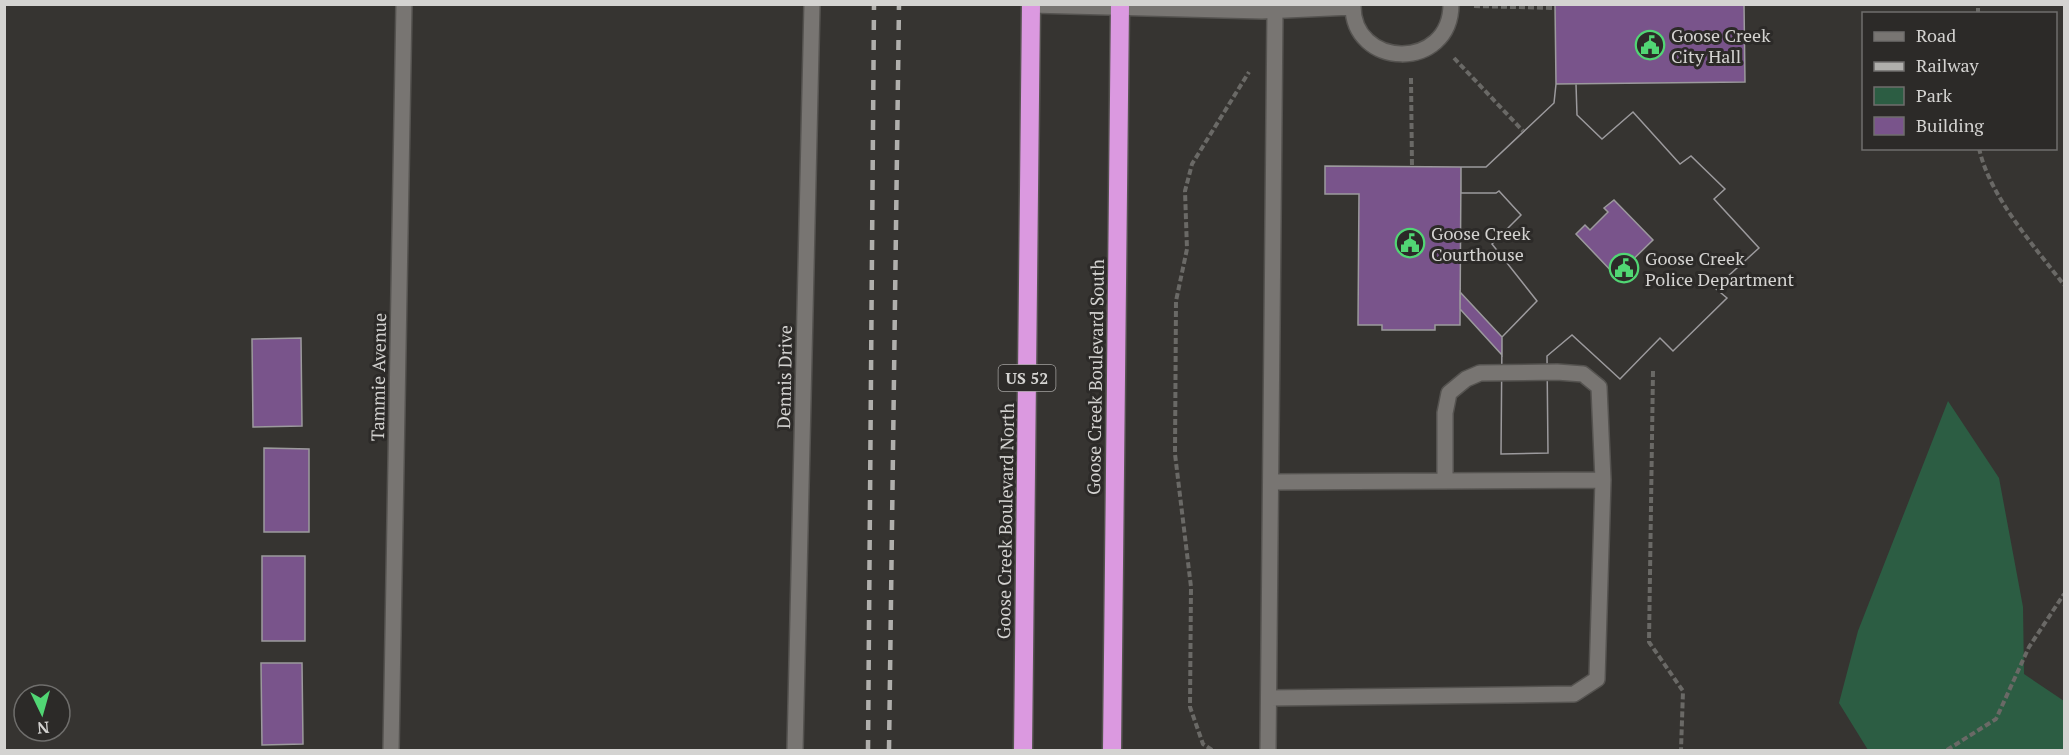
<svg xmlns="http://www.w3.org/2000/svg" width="2069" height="755" viewBox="0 0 2069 755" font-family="'PT Serif',serif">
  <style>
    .green { fill: #2c5d43 }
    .building { fill: #79548b; stroke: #9c9a9d; stroke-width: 1.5; fill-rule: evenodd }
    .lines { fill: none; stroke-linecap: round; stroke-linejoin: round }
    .minor-casing { stroke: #555350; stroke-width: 18 }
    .highway-casing { stroke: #555350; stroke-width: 21 }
    .path { stroke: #6a6966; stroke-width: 4; stroke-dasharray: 6 3; stroke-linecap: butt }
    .minor { stroke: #787572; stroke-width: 15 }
    .highway { stroke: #db99e0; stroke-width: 18 }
    .rail { stroke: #b0afac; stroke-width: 4.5; stroke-dasharray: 10 10; stroke-linecap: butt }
    .labels { text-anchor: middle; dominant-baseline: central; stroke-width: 6; stroke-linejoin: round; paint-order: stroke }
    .shield { fill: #2c2a28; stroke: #a2a09e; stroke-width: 1.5 }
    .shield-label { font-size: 16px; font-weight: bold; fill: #d4d3d1 }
    .poi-label { font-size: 18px; fill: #d4d3d1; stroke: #2c2a28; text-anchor: start }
    .street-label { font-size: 18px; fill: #d4d3d1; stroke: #2c2a28 }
  </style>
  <rect width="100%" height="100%" fill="#363431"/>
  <path class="green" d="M1948,401l51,77 24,129 1,67 40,27v49h-196l-29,-47 19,-72z"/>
  <path class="building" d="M1555,4h189l1,78 -189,2z
    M1556,84h20l1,31 25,24 31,-27 47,52 11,-8 34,33 -11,10 45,49 -44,40 12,10 -54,53 -13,-13 -40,41 -48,-44 -25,21 1,97 -47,1 1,-117 35,-36 -45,-57 29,-29 -22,-24 -3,2h-35v-26h25l68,-64zM1614,200l39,40 -37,36 -40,-42 9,-9 5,5 18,-18 -4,-4z
    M1556,84h20l1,31 25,24 31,-27 47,52 11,-8 34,33 -11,10 45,49 -44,40 12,10 -54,53 -13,-13 -40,41 -48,-44 -25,21 1,97 -47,1 1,-117 35,-36 -45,-57 29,-29 -22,-24 -3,2h-35v-26h25l68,-64z
    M1325,166l136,1 -1,158h-25v5h-53v-5h-24l1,-131h-34z
    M1460,292l42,45v18l-42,-46z
    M301,338l1,88 -49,1 -1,-88z
    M264,448l45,1v83h-45z
    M262,556h43v85h-43z
    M261,663h41l1,81 -41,1z"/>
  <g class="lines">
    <g class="minor-casing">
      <path id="minor" d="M1353,4c-2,65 98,68 98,0
        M1031,5l231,6 90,-4
        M1445,481v-68l4,-20 17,-14 14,-6 77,-1 26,2 16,13 4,93
        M1269,698l305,-4 23,-15 6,-199 -332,2
        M391,750l13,-746
        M795,750l17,-746
        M1268,750l7,-739"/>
    </g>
    <g class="highway-casing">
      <path id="highway" d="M1023,750l8,-746
        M1112,750l8,-746"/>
    </g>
    <path class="path" d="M1474,6l81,2
      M1978,14v-10
      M1454,58l69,73
      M1411,78l1,89
      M1979,148c10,48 56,99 85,137
      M1653,371l-4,271 34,49 -2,59
      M1212,750l-9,-6 -13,-37 1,-120 -16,-133 1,-153 11,-52 -2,-58 7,-27 57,-92
      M1947,750l49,-31 33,-72 35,-53"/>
    <use href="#minor" class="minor"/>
    <use href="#highway" class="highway"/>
    <path class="rail" d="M868,750l6,-746
      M889,750l10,-746"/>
  </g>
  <defs>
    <g id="civic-ring" transform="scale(1.5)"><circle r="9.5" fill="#2c2a28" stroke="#51d674" stroke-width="1.5"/><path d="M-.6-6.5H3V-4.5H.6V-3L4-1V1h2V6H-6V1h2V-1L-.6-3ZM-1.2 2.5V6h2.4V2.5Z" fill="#51d674"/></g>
  </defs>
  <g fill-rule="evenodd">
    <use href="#civic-ring" x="1650" y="45"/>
    <use href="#civic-ring" x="1410" y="243"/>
    <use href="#civic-ring" x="1624" y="268"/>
  </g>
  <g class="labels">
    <rect class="shield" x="998.5" y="365" width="57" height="26" rx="4.5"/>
    <g class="shield-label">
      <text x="1027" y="378">US 52</text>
    </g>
    <g class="poi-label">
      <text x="1671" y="35">Goose Creek<tspan x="1671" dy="21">City Hall</tspan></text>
      <text x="1431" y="233">Goose Creek<tspan x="1431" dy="21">Courthouse</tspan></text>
      <text x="1645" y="258">Goose Creek<tspan x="1645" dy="21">Police Department</tspan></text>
    </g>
    <g class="street-label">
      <text transform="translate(378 377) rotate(-89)">Tammie Avenue</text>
      <text transform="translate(784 377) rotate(-89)">Dennis Drive</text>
      <text transform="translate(1095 377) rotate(-89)">Goose Creek Boulevard South</text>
      <text transform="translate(1005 521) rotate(-89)">Goose Creek Boulevard North</text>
    </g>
  </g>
  <rect width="2069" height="755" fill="none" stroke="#d4d3d1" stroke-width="12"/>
  <rect x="1862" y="12" width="195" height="138" fill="#2c2a28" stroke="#6f6e6c" stroke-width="1.5"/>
  <rect x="1874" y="32" width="30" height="9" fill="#787572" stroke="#6f6e6c" stroke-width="1.5"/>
  <text x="1916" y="42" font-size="18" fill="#d4d3d1">Road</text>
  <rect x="1874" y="62" width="30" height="9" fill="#b0afac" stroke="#6f6e6c" stroke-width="1.5"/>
  <text x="1916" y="72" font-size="18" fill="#d4d3d1">Railway</text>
  <rect x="1874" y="87" width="30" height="18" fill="#2c5d43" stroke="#6f6e6c" stroke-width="1.5"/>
  <text x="1916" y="102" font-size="18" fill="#d4d3d1">Park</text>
  <rect x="1874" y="117" width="30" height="18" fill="#79548b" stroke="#6f6e6c" stroke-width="1.5"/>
  <text x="1916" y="132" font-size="18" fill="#d4d3d1">Building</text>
  <g transform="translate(42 713) rotate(175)"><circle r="28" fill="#2c2a28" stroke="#6f6e6c" stroke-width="1.5"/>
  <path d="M0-4.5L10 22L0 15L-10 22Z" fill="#51d674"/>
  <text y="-9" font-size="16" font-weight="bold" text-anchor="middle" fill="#d4d3d1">N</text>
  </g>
</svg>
